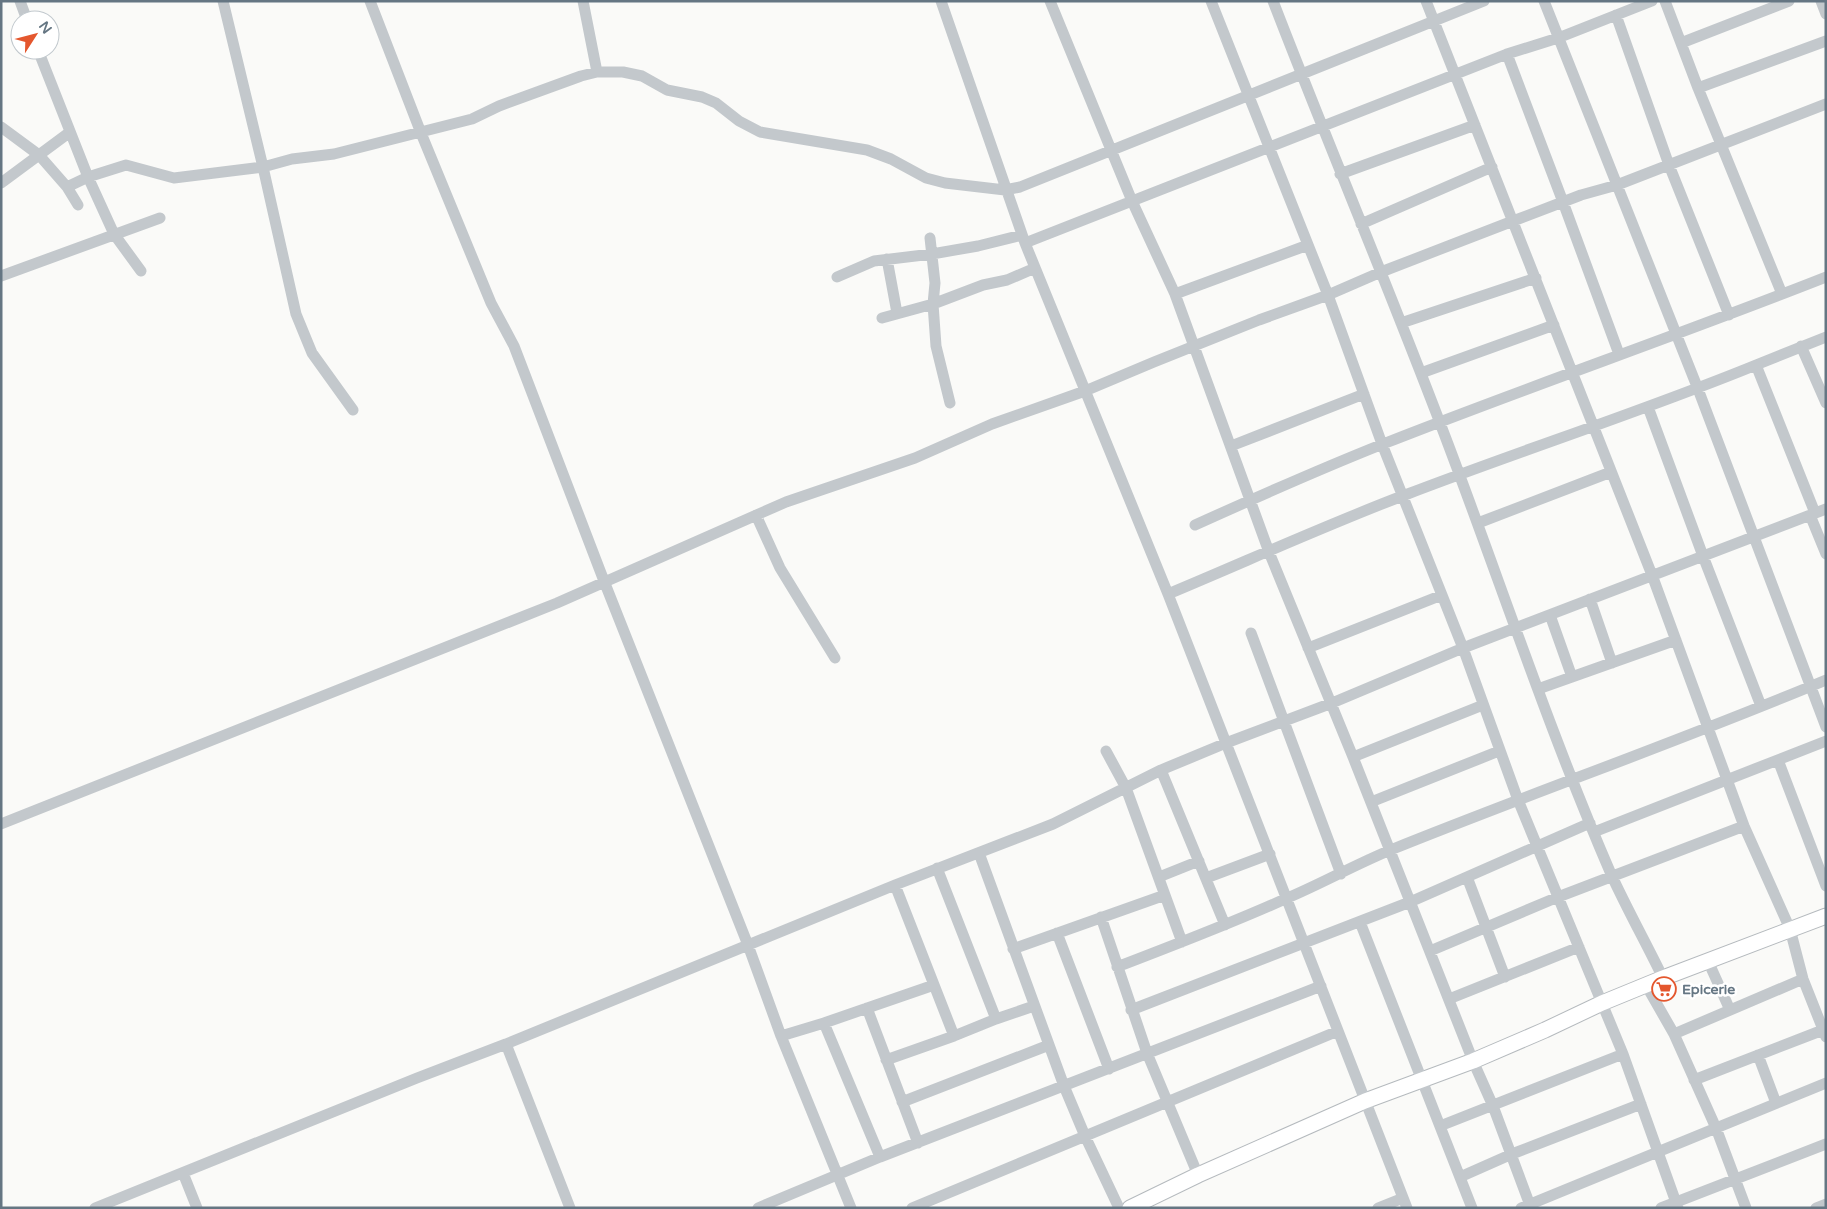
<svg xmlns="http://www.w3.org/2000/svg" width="1827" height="1209" viewBox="0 0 1827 1209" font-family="'Varela Round',sans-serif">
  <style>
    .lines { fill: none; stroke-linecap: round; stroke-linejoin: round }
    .major-casing { stroke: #b5babe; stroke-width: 17 }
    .minor { stroke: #c3c8cc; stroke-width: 11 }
    .major { stroke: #fff; stroke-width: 15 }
    .labels { text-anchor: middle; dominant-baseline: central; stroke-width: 5; stroke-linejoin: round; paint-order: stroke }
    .poi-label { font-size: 14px; font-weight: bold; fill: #657683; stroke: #fff; text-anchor: start }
  </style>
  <rect width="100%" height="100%" fill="#fafaf8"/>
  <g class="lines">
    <g class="major-casing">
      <path id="major" d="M1130,1208l68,-33 167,-74 108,-40 72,-31 57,-27 61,-25 163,-62"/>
    </g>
    <path class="minor" d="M20,1l7,19
      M223,1l40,166 33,147 16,39 41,57
      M370,1l51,132 70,170 23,43 90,235 144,364 33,91 70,172
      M583,1l14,71
      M941,1l84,242 143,351 239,614
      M1050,1l82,200 43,93 94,258 84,205 120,304 20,45 38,102
      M1211,1l117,294 54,149 81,204 55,152 105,254 55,154
      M1273,1c57,148 119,294 175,443 54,143 102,289 163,430 16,35 35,69 52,104
      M1426,1l226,574 92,251 46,103 13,50 23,58
      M1544,1l154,388 128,338
      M1665,1l33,87 84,206
      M1821,1l5,13
      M1616,15l53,150 60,150
      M1681,43l108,-42
      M38,50l50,127 26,57 27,37
      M1507,54l56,148 56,152
      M1698,88l128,-47
      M1,127l38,28 28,32 11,18
      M1340,174l135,-49
      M1,183l69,-51
      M67,187l21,-10 38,-12 48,13 89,-11 29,-8 42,-5 138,-35 27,-13 82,-30 16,-4h26l19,4 25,14 35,7 14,6 23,18 21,11 107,18 24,9 35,19 19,5 60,7 15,-3 464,-186
      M1361,224l131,-57
      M930,238l5,45 -2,21 3,42 14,57
      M1025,243l482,-189 51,-16 94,-37
      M887,259l10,54
      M1,276l159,-58
      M837,277l37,-16 58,-7 46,-8 44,-11
      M1175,294l133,-49
      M882,318l51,-14 50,-19 24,-5 28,-12
      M1401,323l135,-45
      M1801,346l25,57
      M1421,373l133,-48
      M1648,407l55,149 58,150
      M1231,446l133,-52
      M1815,513l-59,-148 70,-28
      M756,515l24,53 55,90
      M1810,515l16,39
      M1478,523l133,-51
      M1195,525c62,-28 125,-56 188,-81 147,-58 296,-109 443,-167
      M1168,594c79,-33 158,-69 237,-99 117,-45 236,-83 351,-130
      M1590,599l22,64
      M1550,615l22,62
      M1251,633l90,241
      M1308,648l134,-53
      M1538,689l138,-49
      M1106,751l20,37 56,154
      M1353,757l130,-52
      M1778,760l48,126
      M1161,770l64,155
      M1371,802l128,-51
      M1,824l556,-221 229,-101 129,-44 77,-34 93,-33 69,-29 105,-42 69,-25 53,-23 132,-51 68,-26 36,-10 209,-81
      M1594,832l232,-91
      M979,853l85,233 21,50 34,72
      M937,868l59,151
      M1159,877l40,-16
      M1467,877l38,100
      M1206,878l64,-24
      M895,885l59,151 42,-17 38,-13
      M1101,917l46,136 51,122
      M1360,922l112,286
      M1057,933l52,136
      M1013,949l152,-54
      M1430,951l128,-54 186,-71
      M1708,961l22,49
      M1117,967c57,-22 113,-43 168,-68 36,-15 71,-35 108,-50 144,-58 290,-109 433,-169
      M1646,985l28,49 42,94 30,80
      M1449,999l130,-52
      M867,1008l51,135
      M1131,1010l279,-108 180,-79
      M824,1023l56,134
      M1674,1034l129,-55
      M781,1036l43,-13 110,-38
      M506,1044l64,164
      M1758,1055l18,48
      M886,1060l68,-24
      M1694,1080l129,-50
      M902,1102l147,-57
      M1440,1126l183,-72
      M183,1173l14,35
      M1460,1177l52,-23 129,-50
      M95,1208l322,-130 89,-34 389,-159 158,-61 108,-54 65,-27 106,-40 131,-55 363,-139
      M758,1208l122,-51 441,-171
      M912,1208l426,-177
      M1378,1208l25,-10
      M1521,1208l305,-125
      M1661,1208l165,-64
      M1816,1208l10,-4"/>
    <use href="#major" class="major"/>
  </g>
  <defs>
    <g id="supermarket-ring" transform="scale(1.25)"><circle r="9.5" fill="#fff" stroke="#e4572e" stroke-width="1.5"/><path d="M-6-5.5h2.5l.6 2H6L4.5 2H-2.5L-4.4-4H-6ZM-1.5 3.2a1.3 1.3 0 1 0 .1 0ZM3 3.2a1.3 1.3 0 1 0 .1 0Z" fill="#e4572e"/></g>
  </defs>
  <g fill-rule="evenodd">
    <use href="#supermarket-ring" x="1664" y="989"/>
  </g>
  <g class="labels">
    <g class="poi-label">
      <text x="1682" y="989">Epicerie</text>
    </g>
  </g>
  <rect width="1827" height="1209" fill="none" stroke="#657683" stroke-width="5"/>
  <g transform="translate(35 35) rotate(54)"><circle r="24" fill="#ffffff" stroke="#c1c8cd"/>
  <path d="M0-4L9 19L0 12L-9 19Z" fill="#e4572e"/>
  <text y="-8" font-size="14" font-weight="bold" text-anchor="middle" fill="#657683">N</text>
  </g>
</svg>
